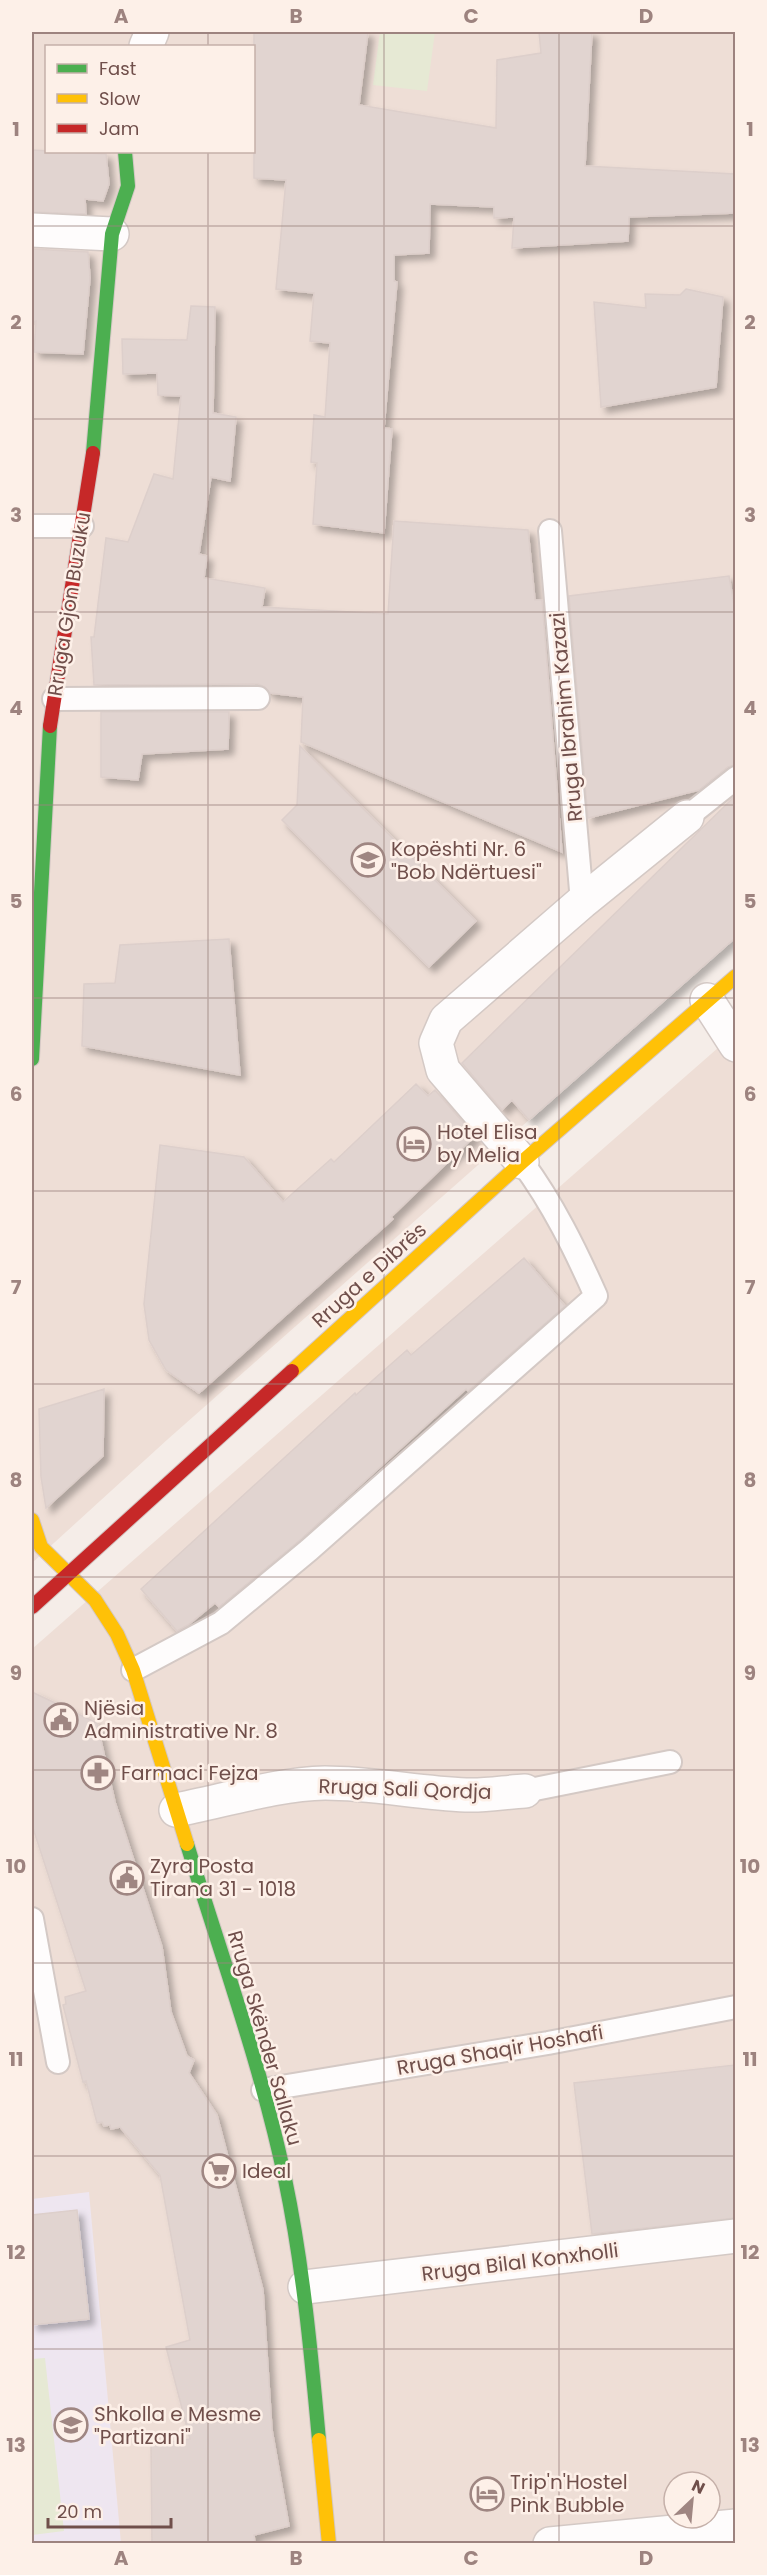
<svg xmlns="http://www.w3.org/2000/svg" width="767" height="2575" viewBox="0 0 767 2575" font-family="Poppins,sans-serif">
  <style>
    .residential { fill: #eeded6; fill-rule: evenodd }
    .education { fill: #eee6f0 }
    .green { fill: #e6e9d4 }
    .building { fill: #e1d4d0; stroke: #ddcfcb; stroke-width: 1.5; filter: url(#shadow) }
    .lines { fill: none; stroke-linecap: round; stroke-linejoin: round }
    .lane-casing { stroke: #d4c9c5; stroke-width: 26 }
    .street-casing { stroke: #d4c9c5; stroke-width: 36 }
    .fast-casing { stroke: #d4c8c5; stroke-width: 16 }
    .slow-casing { stroke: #d4c8c5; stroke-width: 16 }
    .jam-casing { stroke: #d4c8c5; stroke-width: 16 }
    .lane { stroke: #fefcfc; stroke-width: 22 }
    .street { stroke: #fefcfc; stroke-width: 33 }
    .fast { stroke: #4caf50; stroke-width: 14 }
    .slow { stroke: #ffc107; stroke-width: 14 }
    .jam { stroke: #c62828; stroke-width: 14 }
    .grid { fill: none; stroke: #9d837f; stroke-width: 1.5; stroke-opacity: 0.55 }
    .labels { text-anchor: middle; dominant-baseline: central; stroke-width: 5; stroke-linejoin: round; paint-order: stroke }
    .street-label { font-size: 20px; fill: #704f4b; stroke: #fdf0e8 }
    .poi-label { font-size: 20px; fill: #704f4b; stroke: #fdf0e8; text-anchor: start }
    .neatline { fill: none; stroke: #9d837f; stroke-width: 2 }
    .grid-label { font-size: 20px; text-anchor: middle; font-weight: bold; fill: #9d837f }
  </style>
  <defs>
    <filter id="shadow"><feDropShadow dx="5.5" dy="5.5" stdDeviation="3" flood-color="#0004"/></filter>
  </defs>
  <rect width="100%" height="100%" fill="#f5ede8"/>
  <path class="residential" d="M32,32h703v906l-567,501 -136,124zM46,46h208v106h-208z
    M735,1033v1510h-703v-894zM674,2482h36v36h-36z"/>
  <path class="education" d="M89,2192l32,351h-89v-344z"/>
  <path class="green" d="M380,32h55l-8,59 -54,-6z
    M45,2358l19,173 -32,4v-176z"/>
  <path class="building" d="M254,32h114l-9,73 137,23 1,-68 44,-7 -2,-21h53l-7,134 150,8v39l-106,4 -1,24 -116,7 2,-31 -20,1v-11l-64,-3 -1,49 -35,2v26l3,1 -13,146 8,1 -8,104 -71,-9 4,-61 -6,-1 3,-47 11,2 5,-74 -20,-2 4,-48 -38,-4 10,-109 -32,-2z
    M32,150l74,4 3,30 -6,17 -18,-2 1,15 -54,-2z
    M32,249l56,3 2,26 -7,76 -49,-2 2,-31 -4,1z
    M686,289l37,8 -7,90 -115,20 -7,-105 52,6 -1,-14 35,1z
    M191,306l24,1 -2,106 23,4 -6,64 -19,-4 -12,77 8,2 -3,22 61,10 -3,19 126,7 6,-93 134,9 7,70h7l20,252 -261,-110 2,-45 -33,-4 -5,-6 -7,-3 -164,1 -3,-48h3l12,-99 22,4 26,-68 19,5 8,-83 -23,-1 -1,-22 -34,1 -1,-35 65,1z
    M729,576l6,35v154l-7,2 -29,23 -111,28 -19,-222z
    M101,712h128l-1,37 -86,5 -4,26 -37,-3z
    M300,746l176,175 -47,46 -147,-147 15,-15z
    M735,796v142l-206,182 -17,-20 -10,10 -40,-47z
    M229,939l11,136 -158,-29 2,-62 31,-1 5,-38z
    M416,1084l12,12 7,-6 40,46 -84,81 2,2 -194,174 -33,-23 -17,-30 -5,-36 16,-159 84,12 39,45 48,-43 3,3z
    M524,1258l41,48 -97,85 -2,-2 -166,151 -81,67 -4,-4 -27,22 -11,6 -36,-42 214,-196 1,2 51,-45 4,5z
    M104,1389l-1,67 -57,52 -5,-31 -2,-68z
    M32,1692l65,31 18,79 47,145 9,65 16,44 7,4 -5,13 28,42 46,175 9,140 17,96 -35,9 1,9h-103l-1,-99 39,-6 -24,-92 24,-7 -30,-165 -40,-48 -9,2 -1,-4 -6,1 -2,-4 -5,1 -11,-42 -3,1 -20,-77 3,-1 -1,-7 21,-6 -54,-166z
    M735,2065v153l-143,16 -18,-151z
    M77,2210l12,109 -57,6v-110z"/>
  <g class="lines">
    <g class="lane-casing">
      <path id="lane" d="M32,526h50
        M550,531l32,371
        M54,699l204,-1
        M687,817l49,-39
        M133,1670l88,-47 88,-73 287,-254c-21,-47 -43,-92 -74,-134
        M525,1791l145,-29
        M32,1919l26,143
        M263,2090l285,-47 188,-36"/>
    </g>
    <g class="street-casing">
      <path id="street" d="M146,46l6,-14
        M32,230l80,4
        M707,1000l29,45
        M522,1162l-79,-92 -7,-27 10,-23 136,-118 105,-85
        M176,1810c47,-9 101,-26 149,-27 47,0 93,10 141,12 19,1 40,-3 59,-4
        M305,2287l431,-51
        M550,2544l186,-18"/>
    </g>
    <g class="fast-casing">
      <path id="fast" d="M93,453l19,-219 16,-48 -3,-34
        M32,1059l18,-333
        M187,1844c34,111 74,221 98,335 18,86 26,173 34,261"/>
    </g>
    <g class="slow-casing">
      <path id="slow" d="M292,1371l230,-209 214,-186
        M32,1520l9,27 54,53 22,34 16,36 54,174
        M319,2440l10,104"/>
    </g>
    <g class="jam-casing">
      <path id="jam" d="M50,726l43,-273
        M32,1607l260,-236"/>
    </g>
    <use href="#lane" class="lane"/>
    <use href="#street" class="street"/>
    <use href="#fast" class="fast"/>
    <use href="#slow" class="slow"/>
    <use href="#jam" class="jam"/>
  </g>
  <path class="grid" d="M208,32v14M384,32v2512M559,32v2512M208,152v2392M32,226h704M32,419h704M32,612h704M32,805h704M32,998h704M32,1191h704M32,1384h704M32,1577h704M32,1770h704M32,1963h704M32,2156h704M32,2349h704"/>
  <defs>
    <g id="school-ring" transform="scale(1.725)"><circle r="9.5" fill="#fdf0e8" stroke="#9f8682" stroke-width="1.5"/><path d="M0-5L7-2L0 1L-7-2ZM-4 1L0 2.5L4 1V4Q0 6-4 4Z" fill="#9f8682"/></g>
    <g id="hotel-ring" transform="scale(1.725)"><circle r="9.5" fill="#fdf0e8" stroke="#9f8682" stroke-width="1.5"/><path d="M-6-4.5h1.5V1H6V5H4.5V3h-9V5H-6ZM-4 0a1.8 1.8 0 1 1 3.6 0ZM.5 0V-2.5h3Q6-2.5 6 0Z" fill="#9f8682"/></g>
    <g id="civic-ring" transform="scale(1.725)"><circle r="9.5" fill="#fdf0e8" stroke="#9f8682" stroke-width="1.5"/><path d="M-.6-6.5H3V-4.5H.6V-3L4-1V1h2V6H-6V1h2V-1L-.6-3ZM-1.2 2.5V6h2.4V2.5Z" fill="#9f8682"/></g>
    <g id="pharmacy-ring" transform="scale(1.725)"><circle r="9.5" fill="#fdf0e8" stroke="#9f8682" stroke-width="1.5"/><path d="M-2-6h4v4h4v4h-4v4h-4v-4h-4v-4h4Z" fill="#9f8682"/></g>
    <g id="supermarket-ring" transform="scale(1.725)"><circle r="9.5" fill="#fdf0e8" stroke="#9f8682" stroke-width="1.5"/><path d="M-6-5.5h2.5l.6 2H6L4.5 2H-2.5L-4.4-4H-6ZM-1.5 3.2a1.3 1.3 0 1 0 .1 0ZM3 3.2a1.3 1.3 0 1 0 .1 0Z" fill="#9f8682"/></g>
  </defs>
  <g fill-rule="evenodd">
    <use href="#school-ring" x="368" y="860"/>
    <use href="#hotel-ring" x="414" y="1144"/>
    <use href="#civic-ring" x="61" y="1720"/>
    <use href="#pharmacy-ring" x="98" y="1773"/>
    <use href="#civic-ring" x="127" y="1878"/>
    <use href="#supermarket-ring" x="219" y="2171"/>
    <use href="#school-ring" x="71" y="2425"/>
    <use href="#hotel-ring" x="487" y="2494"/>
  </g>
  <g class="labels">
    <g class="street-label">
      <text transform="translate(69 604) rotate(-81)">Rruga Gjon Buzuku</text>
      <text transform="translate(566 717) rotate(-95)">Rruga Ibrahim Kazazi</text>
      <text transform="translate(369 1275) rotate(-42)">Rruga e Dibrës</text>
      <text transform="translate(405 1789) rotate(2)">Rruga Sali Qordja</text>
      <text transform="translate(265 2038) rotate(74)">Rruga Skënder Sallaku</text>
      <text transform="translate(500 2050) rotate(-10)">Rruga Shaqir Hoshafi</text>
      <text transform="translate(520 2262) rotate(-7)">Rruga Bilal Konxholli</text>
    </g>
    <g class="poi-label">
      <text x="391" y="849">Kopështi Nr. 6<tspan x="391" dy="23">"Bob Ndërtuesi"</tspan></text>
      <text x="437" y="1132">Hotel Elisa<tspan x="437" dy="23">by Melia</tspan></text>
      <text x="84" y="1708">Njësia<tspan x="84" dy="23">Administrative Nr. 8</tspan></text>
      <text x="121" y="1773">Farmaci Fejza</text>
      <text x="150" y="1866">Zyra Posta<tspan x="150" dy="23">Tirana 31 - 1018</tspan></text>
      <text x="242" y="2171">Ideal</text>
      <text x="94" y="2414">Shkolla e Mesme<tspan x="94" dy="23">"Partizani"</tspan></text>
      <text x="510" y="2482">Trip'n'Hostel<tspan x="510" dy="23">Pink Bubble</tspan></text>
    </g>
  </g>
  <rect width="767" height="2575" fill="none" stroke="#fdf0e8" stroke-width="66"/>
  <rect x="45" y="45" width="210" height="108" fill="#fdf0e8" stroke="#c5b0a9" stroke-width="1.5"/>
  <rect x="57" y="64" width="30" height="9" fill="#4caf50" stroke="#c5b0a9" stroke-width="1.5"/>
  <text x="99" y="75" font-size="18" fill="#704f4b">Fast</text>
  <rect x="57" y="94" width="30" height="9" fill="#ffc107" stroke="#c5b0a9" stroke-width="1.5"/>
  <text x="99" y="105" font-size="18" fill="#704f4b">Slow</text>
  <rect x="57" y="124" width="30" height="9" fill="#c62828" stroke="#c5b0a9" stroke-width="1.5"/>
  <text x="99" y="135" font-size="18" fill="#704f4b">Jam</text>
  <g transform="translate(692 2500) rotate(26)"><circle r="28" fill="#fdf0e8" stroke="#c5b0a9" stroke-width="1.5"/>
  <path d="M0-4.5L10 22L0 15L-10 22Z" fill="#9f8682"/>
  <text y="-9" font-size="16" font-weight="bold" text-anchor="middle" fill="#704f4b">N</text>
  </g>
  <path d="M48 2518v9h123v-9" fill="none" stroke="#704f4b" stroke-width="3"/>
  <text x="57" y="2518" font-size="18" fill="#704f4b" stroke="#fdf0e8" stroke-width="4.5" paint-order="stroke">20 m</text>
  <rect x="33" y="33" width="701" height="2509" class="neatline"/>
  <g class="grid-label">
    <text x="121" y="23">A</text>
    <text x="296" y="23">B</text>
    <text x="471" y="23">C</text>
    <text x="646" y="23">D</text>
    <text x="16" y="136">1</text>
    <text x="750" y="136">1</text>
    <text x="16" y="329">2</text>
    <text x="750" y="329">2</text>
    <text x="16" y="522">3</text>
    <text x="750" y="522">3</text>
    <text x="16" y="715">4</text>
    <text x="750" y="715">4</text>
    <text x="16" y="908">5</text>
    <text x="750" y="908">5</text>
    <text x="16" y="1101">6</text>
    <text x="750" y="1101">6</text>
    <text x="16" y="1294">7</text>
    <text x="750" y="1294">7</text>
    <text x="16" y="1487">8</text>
    <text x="750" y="1487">8</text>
    <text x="16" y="1680">9</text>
    <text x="750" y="1680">9</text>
    <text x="16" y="1873">10</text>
    <text x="750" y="1873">10</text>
    <text x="16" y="2066">11</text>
    <text x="750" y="2066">11</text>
    <text x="16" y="2259">12</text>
    <text x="750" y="2259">12</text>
    <text x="16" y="2452">13</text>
    <text x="750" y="2452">13</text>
    <text x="121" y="2565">A</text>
    <text x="296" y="2565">B</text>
    <text x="471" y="2565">C</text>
    <text x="646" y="2565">D</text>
  </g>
</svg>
